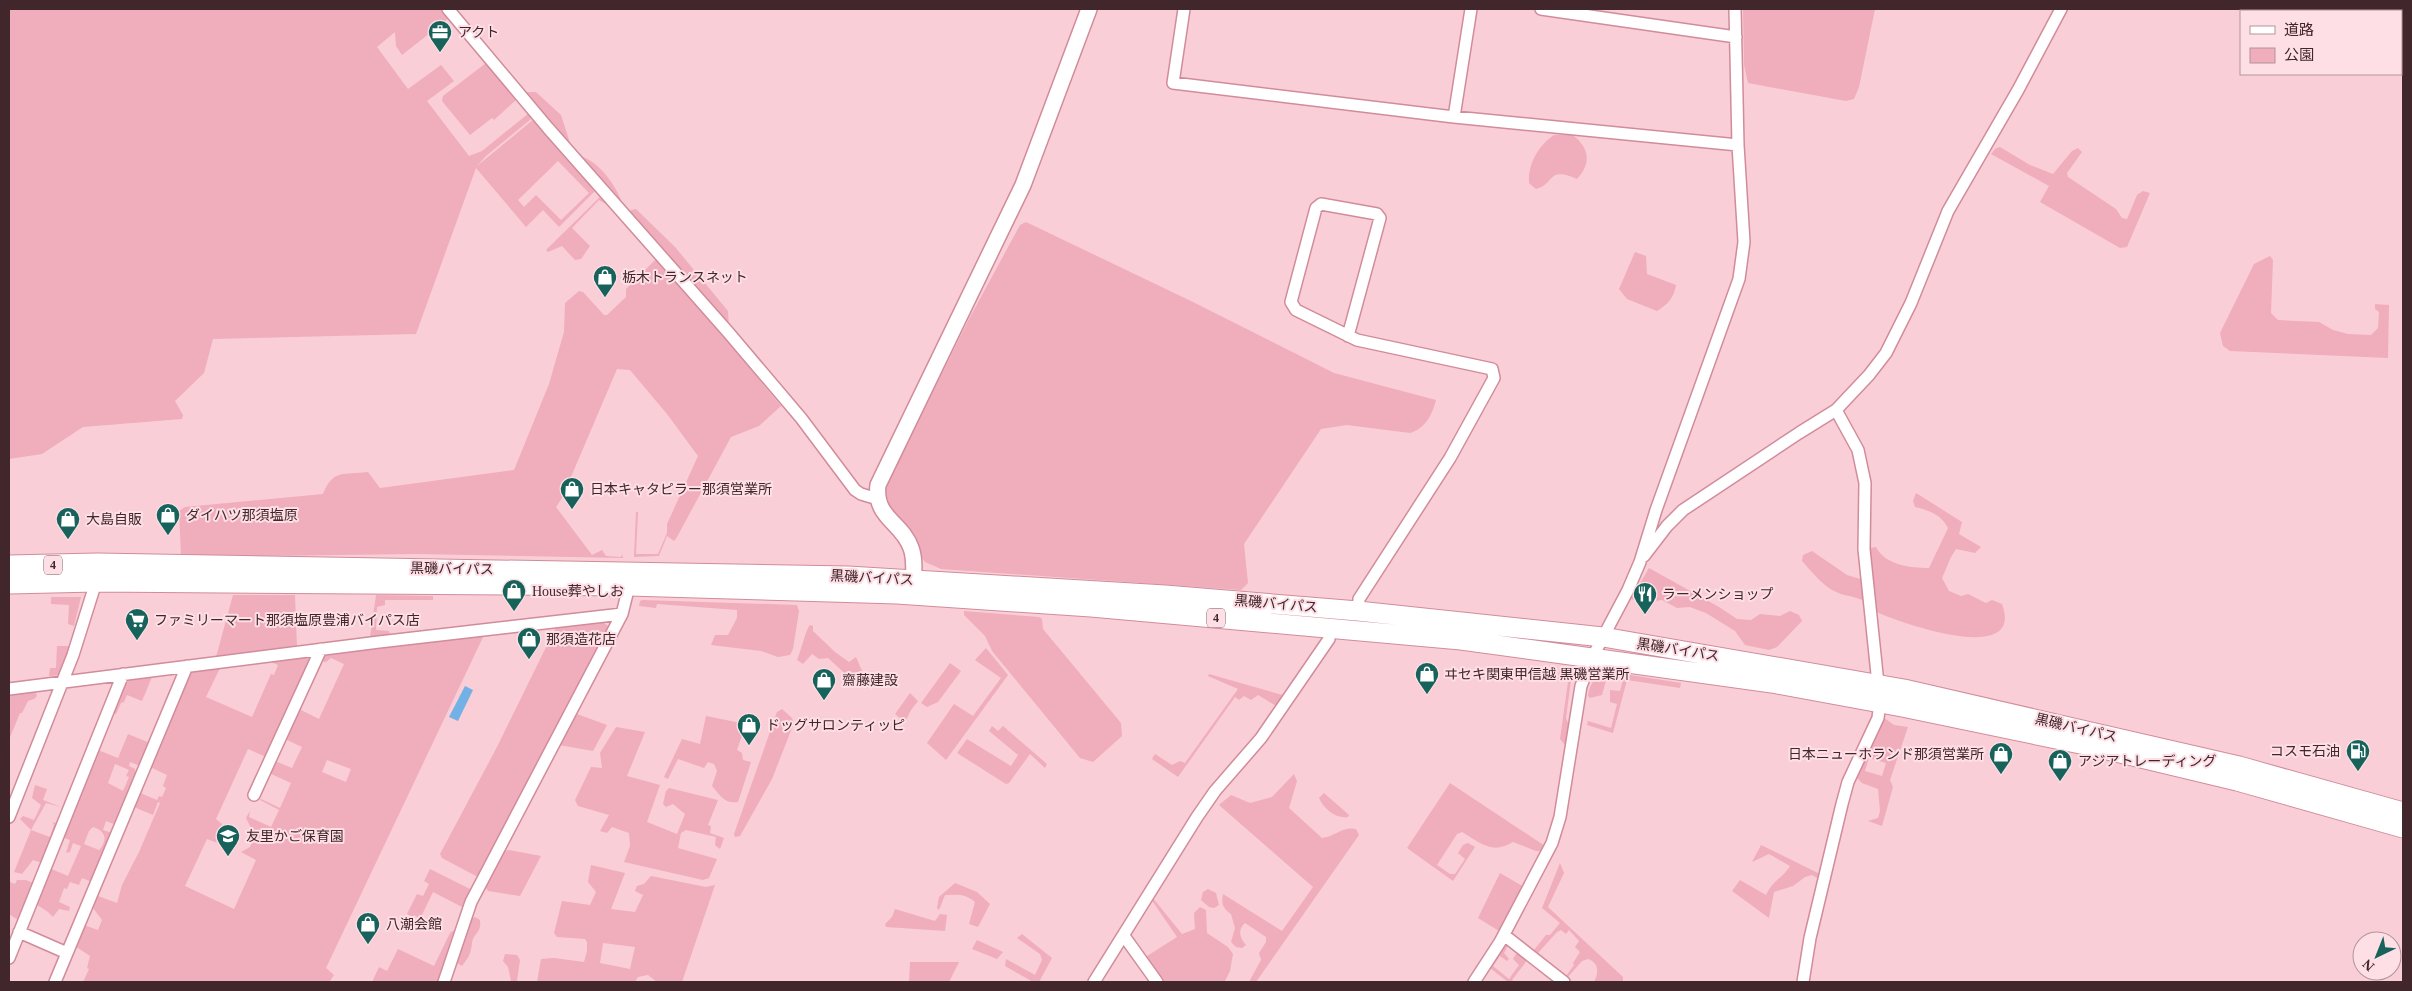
<svg xmlns="http://www.w3.org/2000/svg" width="2412" height="991" viewBox="0 0 2412 991" font-family="'Times New Roman','Noto Sans JP',serif">
  <style>
    .green { fill: #f0adbb; fill-rule: evenodd }
    .water { fill: #72b1e6 }
    .lines { fill: none; stroke-linecap: round; stroke-linejoin: round }
    .minor-casing { stroke: #d18c9b; stroke-width: 14 }
    .tertiary-casing { stroke: #d18c9b; stroke-width: 18 }
    .trunk-casing { stroke: #d18c9b; stroke-width: 21 }
    .minor { stroke: #fff; stroke-width: 11 }
    .tertiary { stroke: #fff; stroke-width: 15 }
    .trunk { stroke: #fff; stroke-width: 19 }
    .labels { text-anchor: middle; dominant-baseline: central; stroke-width: 4; stroke-linejoin: round; paint-order: stroke }
    .shield { fill: #fddfe5; stroke: #795e64; stroke-width: 1 }
    .shield-label { font-size: 12px; font-weight: bold; fill: #41262c }
    .poi-label { font-size: 14px; fill: #41262c; stroke: #fddfe5; text-anchor: start }
    .street-label { font-size: 14px; fill: #41262c; stroke: #fddfe5 }
  </style>
  <rect width="100%" height="100%" fill="#faced6"/>
  <path class="green" d="M9,9h432l8,9 -47,37 -6,-9 -1,-14 -18,15 31,42 33,-24 13,16 -27,20 42,55 13,-5 47,-38 2,6 -45,37 -9,10 57,-47 -9,-23 2,-4h9l25,23 10,31 8,10c18,3 38,30 43,47l-25,-14 -38,38 -16,-17 -17,17 -50,-59 -60,166 -203,5 -9,34 -29,28 8,14 -1,4 -99,8 -41,27 -33,5zM558,161l31,32 -28,27 -25,-25 -12,12 -6,-7z
    M1743,9h132l-16,78 -5,12 -8,2 -98,-18 -4,-18z
    M486,63l30,37 -22,20 -2,-2 -22,17 -28,-34 1,-5z
    M1554,135h19c16,13 19,28 4,44 -31,-13 -21,5 -41,10l-7,-6c-1,-19 9,-37 25,-48z
    M2000,147l30,18 23,9 19,-23 6,-3 4,4 -15,21 1,4 48,32 6,9 5,1 10,-24 6,-4 7,2 -23,54 -7,1 -80,-46 9,-16 -58,-32 5,-6z
    M602,195l8,10 -1,1 -10,-6 -27,28 18,18 -9,13 -6,1 -13,-14 -14,6 -2,-2z
    M636,209l39,38 53,64 2,33 51,62 -22,20 -28,11 -54,100 -3,4 -7,-5 -8,20 -25,1 2,-45h2l-2,42h22l9,-21v-9l31,-68 -31,-42 -37,-44 -13,-1 -55,129 -6,9 36,48 10,-5 4,6 15,1 1,-3 1,4 -206,-4 -232,3 -4,-2 -2,-44 6,-4 138,-13c10,-25 20,-19 45,-22l12,16 134,-18 35,-86 15,-52 1,-29 14,-12 4,1 21,23h3l19,-18v-8l31,-31 -28,-44 2,-4z
    M1026,222l167,80 141,71 102,27c-4,15 -10,28 -26,33l-63,-8 -26,4 -77,115 4,39 -7,7 -300,-21 -16,-7 -38,-56 -3,-16 85,-171 51,-94z
    M1635,252l11,4 1,18 29,11c-2,13 -8,19 -19,26l-30,-12 -8,-10z
    M2270,256l3,4 -2,53 7,7 41,2 14,8 15,4 23,1 7,-7 1,-16 -4,-3v-5l14,1 -1,53 -158,-7 -7,-5 -3,-13 34,-69z
    M1916,493l46,29 -3,12 22,13 -6,6 -19,-4 -5,8 -9,21 7,13 12,5 7,-2 18,9 6,-3 10,4c23,62 -97,20 -121,10 -7,-3 -12,-10 -19,-14 -8,-4 -18,-4 -26,-8 -13,-6 -24,-20 -34,-31l1,-6 9,-4 35,24 23,7v-34l6,-1c9,18 34,21 53,21l19,-40c-6,-13 -20,-18 -33,-21l-2,-6z
    M1649,568l70,39 18,12 14,1 9,-6 20,2 10,-5 9,4 3,6 -25,26 -8,3 -24,-5 -10,-14 -29,-18 -16,-6 -13,1 -15,-8 -20,3 -11,-4z
    M233,595h62l2,52 -81,10z
    M376,595l57,1v4h-48v5l-8,2 -1,23 13,1 1,4 -20,2z
    M51,597h30l-7,29 -6,-2 1,-19 -18,-1z
    M643,600l154,5 2,6 -6,38 -3,6 -12,2 -17,-6 -50,-6 4,-10h13l9,-17v-8l-80,-6 -1,4 -17,-2 1,-5z
    M964,611l75,6 3,2 1,10 78,94 1,13 -29,26 -13,-4 -88,-107 -7,-15 -21,-21z
    M602,621l6,5v7l-128,242 -4,1 -34,-18 -2,-4 57,-107 58,-118 3,-3z
    M810,625l3,1v5l22,21 14,10 7,-5 7,16 -5,5 -7,1 -23,-21 -9,1 -7,-5 -9,10 -6,-4c4,-9 9,-31 13,-35z
    M484,635l-158,333 8,7 -4,6 -247,1 6,-13 -2,-1 3,-12 -15,-10 9,-21 14,5 4,-10 -9,-12 5,-12 19,7 5,-18 17,-33 21,-49 -2,-1 -5,13 -19,-8 6,-14 17,7 2,-4 3,1 4,-9 -3,-2 4,-11 -17,-8 42,-96 28,-3 -14,29 46,20 19,-43 3,1 4,-10 -9,-4 40,-6 2,3 -45,99 -18,-8 -32,70 6,5 -2,10 4,9 -1,2 -16,-6 -22,47 49,23 22,-49 -15,-8 9,-5 5,-11 -9,-18 4,-7 -1,6 22,10 8,-17 -19,-10 1,-1 19,9 11,-25 -22,-10 6,-12 17,7 10,-21 -17,-8 14,-30 20,10 25,-55 -13,-6 -5,4 -6,-1 6,-7zM327,760l24,9 -5,13 -24,-10z
    M57,646h13l-8,29 -13,1 1,-8h6z
    M986,648l22,27 -62,85 -19,-17 27,-39 19,12 28,-38 -26,-18z
    M950,663l11,8 -23,31 -11,5 -6,-4z
    M1560,669l12,3 -6,46 3,7 -4,20 -5,-6 8,-57 -11,-3z
    M1606,671l75,12 -1,5 -53,-8 -14,53 -26,-8 1,-4 23,7 6,-24 -7,-2v-12l10,1 3,-11 -16,-3 -5,18 -12,3 -2,-2c1,-10 6,-17 13,-24z
    M1209,674l77,22 -8,11 -20,-12 -7,5 -7,-4 -5,4 -4,-3 -57,80 -26,-18 3,-5 17,11 8,-4 5,2 53,-74 -30,-13z
    M152,677l-10,24 -15,-6 -3,7 -3,1 -5,11 -3,-1 14,-32z
    M35,691l2,5 -3,3 -6,2 -6,12h-2l-11,27v-47z
    M910,693l8,8 -7,9 -6,12 -10,-8z
    M782,709l10,9 2,5 -22,56 -32,57 -5,1 -1,-3 43,-122z
    M577,714l30,11 -14,26 -34,-6z
    M706,716l40,8 -9,26 5,3 1,7 8,2 -13,40c-14,2 -18,-7 -26,-16l5,-15 -3,-7 -6,-2 -4,6 -26,-9 -10,20 -4,-2 18,-38 18,5z
    M1883,717l11,8 14,2 -18,53 3,7 -11,39 -14,-5 10,-3 2,-7 -2,-22 -16,-6 -6,-6zM1869,758l17,5 -4,13 -17,-5z
    M992,726l6,5 5,-5 44,38 -2,4 -15,-14 -21,29 -3,1 -49,-31 10,-14 44,27 7,-11 -29,-24z
    M616,727l29,5 -18,44 33,9 -13,37 30,12 8,-20 -12,-10 -7,3 -3,-3 3,-13 3,-3 49,12 -10,25 3,1 -1,7 14,5 -4,11 -5,-4 1,-8 -30,-7 -5,3 -3,15 39,11 -8,19 -6,2 -79,-18 6,-16 -1,-13 -17,-6 -5,6 -7,-2 9,-16 -31,-9 -3,-6 2,-4 14,-29 11,1 -2,-15z
    M128,734l22,9 -10,23 -10,-4 -1,4 6,3 1,7 -20,49 -10,-4 -3,9 9,3 -20,49 -10,-4 -3,7 -9,-3 -3,7 -3,-1 -5,14 11,5 -1,4 -10,-2 -6,8 -5,-5 -14,-9 15,-35 19,8 13,-30 -8,-3 -3,9 -4,1 4,-13 -8,-3 36,-87 20,8zM115,764l14,6 -3,6 3,1 -6,14 -15,-8zM93,827c13,4 15,13 6,23l-15,-6 5,-13z
    M1294,774l3,7 -8,27 33,30c12,-1 21,-12 34,-9l3,6 -103,147h-7l12,-22 -2,-7 7,-11v-5l-21,-14c-8,7 -5,15 1,22l-4,3 -6,-1 -5,-5 4,-14 -4,-14c-8,-6 -10,-10 -8,-20l59,37 31,-44 -94,-82 12,-10 19,8 22,-6z
    M1450,783l95,63 -3,5h-6l-23,-9c-21,13 -32,1 -51,-10l-5,2 -20,31 13,9h5l10,-15 -7,-6 5,-8 5,-2 7,4 -22,34 -46,-33z
    M35,785l12,4 -4,11 18,7 -15,-4 -15,27 19,7 4,-12 -1,-3 5,2 -16,39 -9,-3 -11,14 -8,-2 17,-42 -11,-11 3,-3 11,4 7,-15 -9,-7z
    M1324,793l25,22 -1,2c-12,2 -24,-8 -29,-19z
    M1761,845l59,29 -1,5 -7,-4 -7,2 -12,9 -19,6 -5,26 -37,-27 8,-11 26,15c8,-16 15,-15 24,-29l-21,-12 -17,8z
    M509,850l32,6 -21,40 -32,-5 -4,-6 20,-34z
    M1560,863l4,10 -16,34 75,70v5h-29c5,-10 5,-19 -6,-23l-6,2 -15,17 -1,-2 8,-11 -1,-2 7,-11 -5,-5 4,-6 -10,-11 -3,4 -5,-4 -4,2 -19,21 -4,-3 12,-15h4l10,-12 -18,-15z
    M591,865l34,8 -14,36 24,3 8,-17 -8,-4 2,-5 7,-2 7,-8 55,11 9,-2 -33,97h-25l-9,-7 -10,2 -3,5h-98l4,-23 13,-1 30,4 3,-11v-9l-2,-3 -28,-2 -3,-4 8,-32 28,4 6,-13 -8,-10zM603,943l32,4 -5,22 -30,-6z
    M430,869l40,20 -8,18 -29,-15 -13,27 -6,-4 -1,2 -6,-3 10,-20 6,2 6,-12 -5,-3z
    M1500,873l24,14 -25,44 -21,-13z
    M17,880h9l7,3 -15,37 -9,-6v-29l1,-3 5,2z
    M955,883l22,9 13,12 -12,23 -9,-3 6,-22c-11,-9 -17,-7 -30,-7l-6,15 -2,-2 2,-11z
    M1208,889l8,4 3,12 -5,3 -5,-1 -8,-7 2,-8z
    M1152,897l30,37 13,-5 -1,-16 6,-6 6,3 1,23 21,14 5,7 -3,17 -5,10 -64,1 -17,-24 33,-21 -26,-38z
    M895,909l40,12 5,-7 7,1 -2,16 -59,-4 -1,-3 7,-7z
    M475,917l5,3c2,13 -7,13 -8,23 -1,10 -3,14 -10,23l-5,-3 15,-45z
    M454,930l-16,52h-66l7,-15 8,4 11,-22 36,17 16,-33z
    M1022,934l30,24 -13,24h-6l-28,-16 1,-7 29,16 7,-15 -2,-6 -23,-16z
    M977,940l26,12 -6,7 -25,-10z
    M1509,944l-5,9 5,6 -2,2 -7,-5 -7,10 16,13 10,-14 -6,-6 5,-8 10,8 -16,21 2,2h-6l-18,-14 14,-23z
    M505,954l12,1 3,5 -3,21h-6l-3,-14 -5,-6z
    M910,962h49l-10,20h-40z"/>
  <path class="water" d="M465,686l8,4 -15,31 -9,-4z"/>
  <g class="lines">
    <g class="minor-casing">
      <path id="minor" d="M448,9l100,119 180,204 73,86 54,72 6,4 17,5
        M1184,9l-11,74 281,34 284,28
        M1541,9l195,28
        M1454,117l17,-108
        M1348,336l32,-118 -3,-4 -56,-10 -5,4 -25,94 5,8 61,30 135,29 2,9 -44,80 -91,141 -1,12
        M1644,556l23,-30 16,-16 116,-77 37,-23 33,-35 17,-22 25,-50 37,-92 70,-121 43,-81
        M9,689l370,-47 243,-28
        M254,795l67,-146
        M9,817l64,-162 23,-73 1,-19
        M19,932l48,21
        M1504,935l60,47
        M1124,936l33,46
        M9,958l114,-284
        M55,982l132,-316
        M444,982l27,-80 151,-288 7,-28
        M1094,982l103,-165 18,-26 46,-53 68,-99v-12
        M1474,982l26,-40 52,-99 8,-26 21,-131 11,-28 36,-68 12,-28 16,-52 83,-231 5,-37 -6,-97 -3,-136
        M1803,982l7,-44 32,-134 6,-22 30,-64 2,-15 -16,-154 1,-66 -7,-33 -22,-40"/>
    </g>
    <g class="tertiary-casing">
      <path id="tertiary" d="M913,591c0,-14 3,-30 -2,-43 -9,-26 -37,-30 -33,-63l145,-300 66,-176"/>
    </g>
    <g class="trunk-casing">
      <path id="trunk" d="M9,565l88,-2 751,13 317,19 193,16 245,26 301,52 335,77 164,46
        M9,584l87,-2 533,4 268,8 194,13 370,33 311,43 130,24 193,40 142,34 166,47"/>
    </g>
    <use href="#minor" class="minor"/>
    <use href="#tertiary" class="tertiary"/>
    <use href="#trunk" class="trunk"/>
  </g>
  <defs>
    <g id="office-pin" transform="scale(1.25)"><path d="M0 17L-7.5 6A9.5 9.5 0 1 1 7.5 6Z" fill="#17635b" stroke="#fddfe5"/><path d="M-6-3h4V-5.5h4V-3h4V5H-6ZM-1-4.5V-3h2v-1.5ZM-6 0V1H6V0Z" fill="#fff"/></g>
    <g id="shop-pin" transform="scale(1.25)"><path d="M0 17L-7.5 6A9.5 9.5 0 1 1 7.5 6Z" fill="#17635b" stroke="#fddfe5"/><path d="M-5-2.5h2.3a2.7 3.5 0 0 1 5.4 0H5L5.5 6h-11ZM-1.5-2.5h3a1.5 2.3 0 0 0-3 0Z" fill="#fff"/></g>
    <g id="restaurant-pin" transform="scale(1.25)"><path d="M0 17L-7.5 6A9.5 9.5 0 1 1 7.5 6Z" fill="#17635b" stroke="#fddfe5"/><path d="M-5-6h1v4h1v-4h1v4h1v-4h1v5L-1.5 .5V6h-2V.5L-5-1ZM5-6V6H3V1.5H1.5Q1.5-4 5-6Z" fill="#fff"/></g>
    <g id="supermarket-pin" transform="scale(1.25)"><path d="M0 17L-7.5 6A9.5 9.5 0 1 1 7.5 6Z" fill="#17635b" stroke="#fddfe5"/><path d="M-6-5.5h2.5l.6 2H6L4.5 2H-2.5L-4.4-4H-6ZM-1.5 3.2a1.3 1.3 0 1 0 .1 0ZM3 3.2a1.3 1.3 0 1 0 .1 0Z" fill="#fff"/></g>
    <g id="fuel-pin" transform="scale(1.25)"><path d="M0 17L-7.5 6A9.5 9.5 0 1 1 7.5 6Z" fill="#17635b" stroke="#fddfe5"/><path d="M-5.5-6h7V0h2V4h1.3V-2.5L3-4.5l.8-.8L6-3V5H2.5V1h-1V6h-7ZM-4.2-4.7v3.2H.2V-4.7Z" fill="#fff"/></g>
    <g id="school-pin" transform="scale(1.25)"><path d="M0 17L-7.5 6A9.5 9.5 0 1 1 7.5 6Z" fill="#17635b" stroke="#fddfe5"/><path d="M0-5L7-2L0 1L-7-2ZM-4 1L0 2.5L4 1V4Q0 6-4 4Z" fill="#fff"/></g>
  </defs>
  <g fill-rule="evenodd">
    <use href="#office-pin" x="440" y="32"/>
    <use href="#shop-pin" x="605" y="277"/>
    <use href="#shop-pin" x="572" y="489"/>
    <use href="#shop-pin" x="168" y="515"/>
    <use href="#shop-pin" x="68" y="519"/>
    <use href="#shop-pin" x="514" y="591"/>
    <use href="#restaurant-pin" x="1645" y="594"/>
    <use href="#supermarket-pin" x="137" y="620"/>
    <use href="#shop-pin" x="529" y="639"/>
    <use href="#shop-pin" x="1427" y="674"/>
    <use href="#shop-pin" x="824" y="680"/>
    <use href="#shop-pin" x="749" y="725"/>
    <use href="#fuel-pin" x="2358" y="751"/>
    <use href="#shop-pin" x="2001" y="754"/>
    <use href="#shop-pin" x="2060" y="761"/>
    <use href="#school-pin" x="228" y="836"/>
    <use href="#shop-pin" x="368" y="924"/>
  </g>
  <g class="labels">
    <g class="shield">
      <rect x="44" y="555.5" width="18" height="19" rx="4"/>
      <rect x="1207" y="608.5" width="18" height="19" rx="4"/>
    </g>
    <g class="shield-label">
      <text x="53" y="565">4</text>
      <text x="1216" y="618">4</text>
    </g>
    <g class="poi-label">
      <text x="458" y="32">アクト</text>
      <text x="622" y="277">栃木トランスネット</text>
      <text x="590" y="489">日本キャタピラー那須営業所</text>
      <text x="186" y="515">ダイハツ那須塩原</text>
      <text x="86" y="519">大島自販</text>
      <text x="532" y="591">House葬やしお</text>
      <text x="1662" y="594">ラーメンショップ</text>
      <text x="154" y="620">ファミリーマート那須塩原豊浦バイパス店</text>
      <text x="546" y="639">那須造花店</text>
      <text x="1444" y="674">ヰセキ関東甲信越 黒磯営業所</text>
      <text x="842" y="680">齋藤建設</text>
      <text x="766" y="725">ドッグサロンティッピ</text>
      <text x="2340" y="751" text-anchor="end">コスモ石油</text>
      <text x="1984" y="754" text-anchor="end">日本ニューホランド那須営業所</text>
      <text x="2078" y="761">アジアトレーディング</text>
      <text x="246" y="836">友里かご保育園</text>
      <text x="386" y="924">八潮会館</text>
    </g>
    <g class="street-label">
      <text transform="translate(452 569) rotate(1)">黒磯バイパス</text>
      <text transform="translate(872 578) rotate(3)">黒磯バイパス</text>
      <text transform="translate(1276 604) rotate(5)">黒磯バイパス</text>
      <text transform="translate(1678 650) rotate(9)">黒磯バイパス</text>
      <text transform="translate(2076 728) rotate(13)">黒磯バイパス</text>
    </g>
  </g>
  <rect width="2412" height="991" fill="none" stroke="#41262c" stroke-width="20"/>
  <rect x="2240" y="10" width="162" height="65" fill="#fddfe5" stroke="#b2959b"/>
  <rect x="2250" y="26" width="25" height="8" fill="#ffffff" stroke="#b2959b"/>
  <text x="2284" y="35" font-size="15" fill="#41262c">道路</text>
  <rect x="2250" y="48" width="25" height="15" fill="#f0adbb" stroke="#b2959b"/>
  <text x="2284" y="60" font-size="15" fill="#41262c">公園</text>
  <g transform="translate(2377 956) rotate(223)"><circle r="24" fill="#fddfe5" stroke="#b2959b"/>
  <path d="M0-4L9 19L0 12L-9 19Z" fill="#17635b"/>
  <text y="-8" font-size="14" font-weight="bold" text-anchor="middle" fill="#41262c">N</text>
  </g>
</svg>
